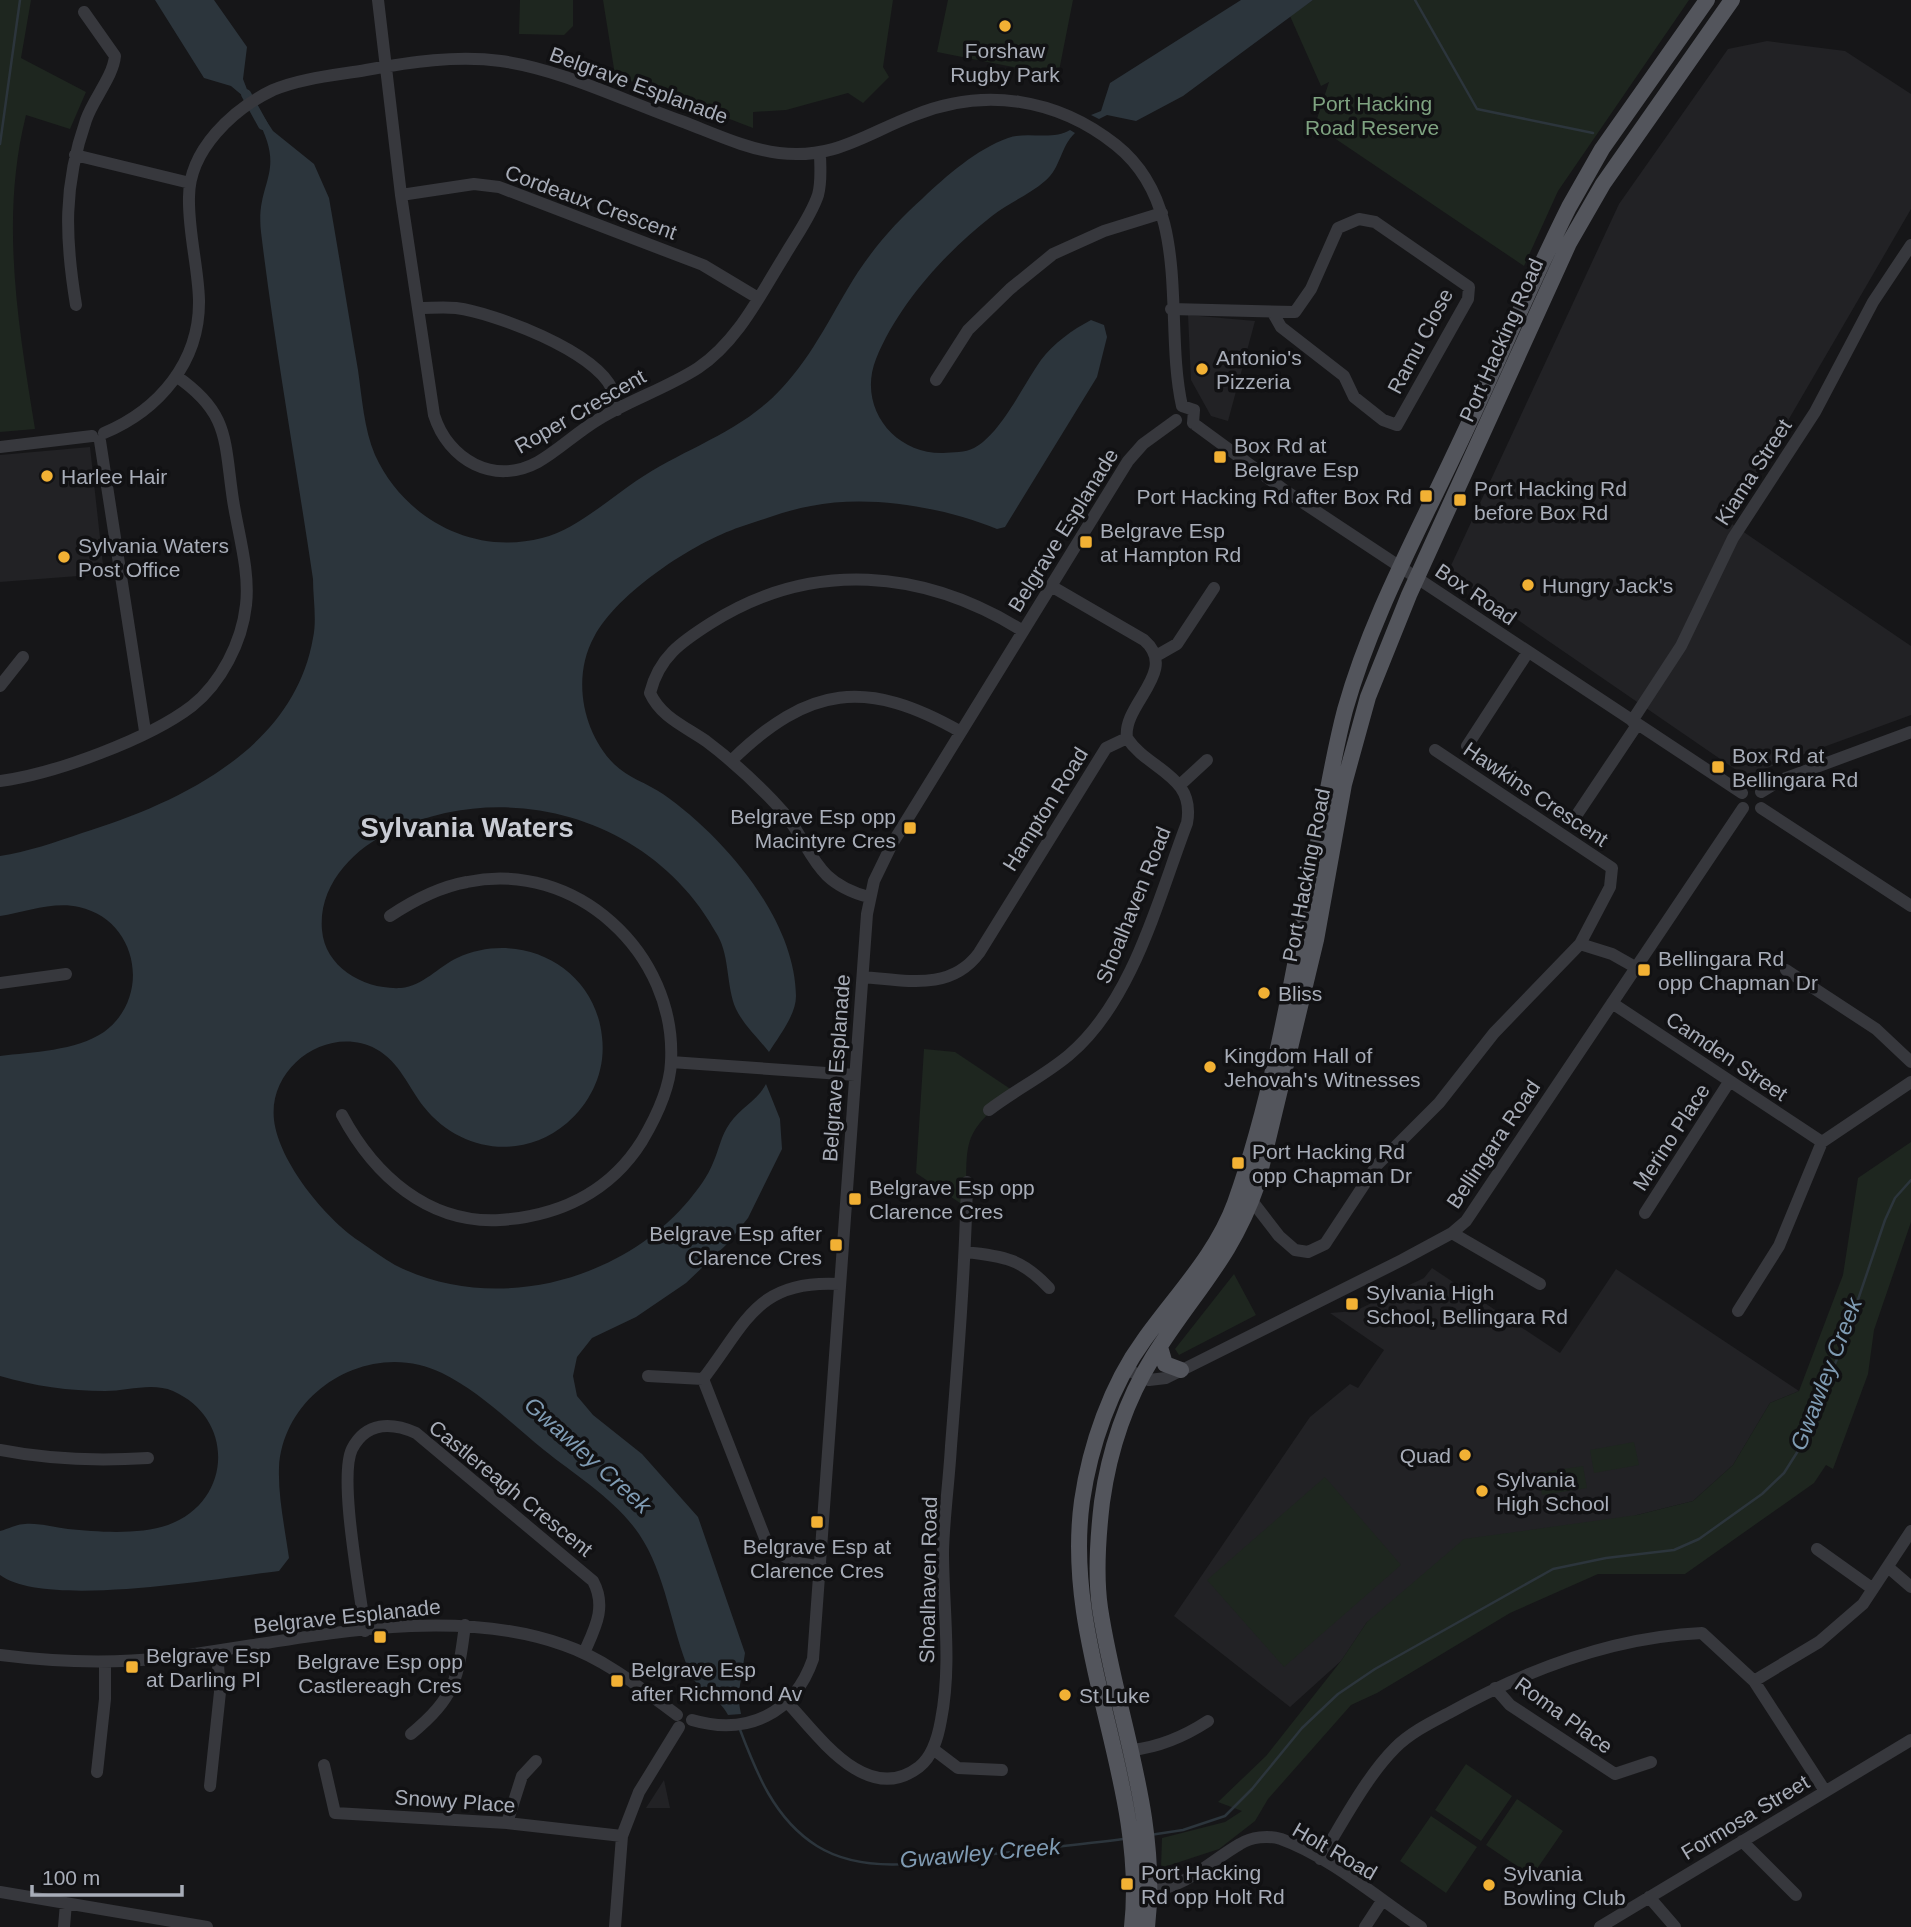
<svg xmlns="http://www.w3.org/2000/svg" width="1911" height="1927" viewBox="0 0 1911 1927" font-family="Arial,sans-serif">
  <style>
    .built { fill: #222225 }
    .green { fill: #1e261f }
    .water { fill: #2c353c }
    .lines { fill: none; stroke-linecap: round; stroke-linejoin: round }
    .stream { stroke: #2c353c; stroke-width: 2.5 }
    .canal { stroke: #2c353c; stroke-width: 10 }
    .minor { stroke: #37383d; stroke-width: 12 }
    .major { stroke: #53555c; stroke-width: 16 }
    .poi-dot { fill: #f2b134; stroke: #111113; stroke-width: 2.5 }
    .labels { text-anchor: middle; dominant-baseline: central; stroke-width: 7; stroke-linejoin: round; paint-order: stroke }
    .poi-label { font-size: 21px; fill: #a8adb8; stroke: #111113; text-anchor: start }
    .street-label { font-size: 21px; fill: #a8adb8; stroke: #111113 }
    .park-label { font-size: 21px; fill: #7fa381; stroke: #111113 }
    .water-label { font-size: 23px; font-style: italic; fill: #7f9bb3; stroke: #111113 }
    .district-label { font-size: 28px; font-weight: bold; fill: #c9ccd4; stroke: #111113 }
  </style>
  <rect width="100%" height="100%" fill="#161618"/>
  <path class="built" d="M1767,41l78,10 66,43v115l-182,313 182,124v69l-166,61 -297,-204 171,-368 109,-155z
    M1188,315l67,6 -27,100 -17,-5 -20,-36z
    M90,447l14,127 -104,8v-127z
    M1432,1268l128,85 56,-84 183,122 -29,12 -37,62 -40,36 -56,14 -270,107 -26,39 -51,46 -116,-91 136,-199 40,-33 8,4 26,-38 -54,-37 25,-2 69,-33z
    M664,1780l6,28h-24z"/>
  <path class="green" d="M0,0h31l-10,58 65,34 -16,37 -44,-14c-26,104 -8,209 9,314l-35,3z
    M520,0h53v26l-9,9 -45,-1z
    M603,0h290l-10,67 6,10 -26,26 -15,-10 -62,17 -33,2v16l-138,-53z
    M948,0h125l-15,76 -121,-24z
    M1313,0h376l-131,191 -34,75 -209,-141 14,-43 -8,4 -31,-70z
    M924,1049l31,3 60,40c-57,42 -47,51 -49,115l-50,-34z
    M1911,1142v80l-37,108 -6,44 -35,95 -7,-4 -12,18 -129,91h-87l-88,39 -133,80 -26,12 -83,94 -13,22 -36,28 -58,19 1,-30 63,-16 17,-11 -24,-9 48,-46 75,-95 26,-39 97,-83 173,-24 56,-14 40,-36 37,-62 29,-12 44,-116 15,-97z
    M1234,1274l22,41 -77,40 -4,-6z
    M1634,1442l5,23 -45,8 -4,-23z
    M1583,1466l4,22 -45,7 -4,-22z
    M1325,1477l76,88 -117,102 -77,-87z
    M1466,1764l46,32 -31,45 -46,-31z
    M1517,1799l46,32 -31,45 -46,-31z
    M1431,1816l46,31 -31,46 -46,-32z"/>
  <path class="water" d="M155,0h59l33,47 -4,32 5,13 -5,4 -12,-10 -27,-8z
    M1241,0h72l-130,96 -47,25 -29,-6 -8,4 -8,-4 10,-4 9,-28z
    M260,111l13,20 41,33 15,34c10,57 19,114 29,172 4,28 6,59 17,85 29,63 97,101 167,83 33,-8 66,-38 94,-57 48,-33 105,-48 146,-93 32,-34 51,-77 76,-116 18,-27 41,-53 65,-74 23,-22 54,-49 85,-60 19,-7 45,3 62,-8l5,3c-15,14 -14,35 -30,48 -16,14 -37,22 -53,35 -47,37 -93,87 -116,143 -19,48 18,95 67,94 10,-1 22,0 31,-5 27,-14 49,-63 67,-88 13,-17 31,-30 50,-40l13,5 3,12 -10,40 -92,150 -8,2c-54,-22 -128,-35 -186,-23 -24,4 -48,14 -71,21 -47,16 -122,65 -146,110 -22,40 -12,94 20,127 14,14 33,19 49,30 60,42 132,124 133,202 0,19 -17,40 -27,56 -11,-14 -26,-28 -33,-43 -10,-23 -6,-51 -18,-73 -63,-117 -207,-160 -326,-105 -38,17 -74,54 -70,99 3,38 43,60 79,58 22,-2 37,-21 56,-30 63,-29 138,8 145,79 4,33 -10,64 -35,86 -45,38 -107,29 -143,-16 -16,-20 -24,-45 -48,-58 -47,-25 -108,17 -102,71 5,42 51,98 85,121 12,8 24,17 36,24 99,50 226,17 295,-66 8,-10 18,-23 23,-36 6,-13 8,-28 17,-40 10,-15 27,-22 36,-39l14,35 2,30 -34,69 -21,26 -41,39 -50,34 -44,21 -15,19 -4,19 4,20 16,19 49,39 56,63 47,136 -7,45 3,16 -13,1c-9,-18 -29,-23 -38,-42 -19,-45 -24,-99 -51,-139 -23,-34 -64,-59 -95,-84 -32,-26 -65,-59 -102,-77 -70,-35 -159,17 -163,95 -1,29 6,61 10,90l-10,13c-59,7 -234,38 -279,4v-44c8,-2 17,-7 25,-7 14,-1 29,3 43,5 30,3 71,6 100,-4 64,-23 68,-106 5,-134 -21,-9 -46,0 -68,0 -36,0 -71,-5 -105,-15v-320c32,-4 76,-5 104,-24 48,-35 34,-112 -25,-125 -25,-6 -54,5 -79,9v-60c27,-4 56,-14 82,-23 97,-30 212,-84 231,-195 4,-18 0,-40 0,-59 -17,-115 -38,-231 -52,-347 -6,-52 28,-58 -6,-117z"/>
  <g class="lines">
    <path class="stream" d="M1415,0l62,109 116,24
      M0,144l20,-144
      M739,1727c17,45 35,92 78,119 54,34 135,12 194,6 38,-5 75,-8 112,-13
      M1150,1835l33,-5 42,-14 27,-27 50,-61 36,-34 37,-25 178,-100 53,-11 68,-8 25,-11 63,-45 22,-21 19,-30 40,-99 42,-124 10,-22 16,-18"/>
    <path class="canal" d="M246,94l17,31"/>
    <path class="minor" d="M378,0l23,195 33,220c14,45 60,71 104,47 21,-12 39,-30 61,-43 31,-19 68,-31 99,-51 40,-27 62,-73 87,-113 11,-19 26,-39 33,-60 4,-14 2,-29 2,-43
      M75,155l115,28
      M401,195l73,-11 25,3 204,78 55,33
      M76,305c-11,-67 -13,-119 10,-185 7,-21 27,-43 29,-64l-31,-44
      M418,308c13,0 26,-1 38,0 39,5 139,43 156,81 3,6 3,14 5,21
      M1171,309l124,3 16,-23 27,-61 21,-9 16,3 94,65 -1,12 -71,126 -14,-5 -29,-23 -10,-21 -63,-49 -8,-14
      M936,380l32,-50 42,-41 43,-35 51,-23 58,-18
      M1182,406l12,4 -1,13
      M1193,423l94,69 455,301
      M104,433c55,-23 96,-71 95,-133 -1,-34 -11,-69 -10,-103 0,-47 44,-88 84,-107 28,-12 64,-15 93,-20 44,-8 91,-15 135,-9 62,9 121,39 180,60 32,12 65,28 98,32 56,7 88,-20 136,-38 69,-28 142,-17 201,30 78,62 47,175 66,261
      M100,441l45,290
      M0,447l92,-11
      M1156,656l21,-12 37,-56
      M0,686l23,-29
      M1632,721l49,-75 52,-108 82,-126 58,-110 38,-57
      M1467,746l61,-94
      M731,761c78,-76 135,-83 230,-29
      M0,781c54,-7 149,-42 192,-75 29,-23 50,-64 54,-101 4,-34 -8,-72 -13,-105 -9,-60 -3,-87 -57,-124
      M1181,784l26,-24
      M1761,792l20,-12 130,-48
      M1761,808l150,98
      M1574,819l63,-94
      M869,897c-62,-16 -55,-55 -95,-95 -21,-22 -44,-43 -68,-61 -22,-15 -45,-24 -56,-48 9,-36 31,-51 61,-70 101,-64 213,-54 312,8
      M1580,944l32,10 23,13
      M1786,970l90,59 35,33
      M863,977c42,3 87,15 116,-24l127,-205 21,-10c-5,-34 53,-67 17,-98l-93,-54
      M0,983l66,-9
      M1612,1003l210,139
      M671,1062l184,13
      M989,1110c26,-20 55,-34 80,-55 64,-54 89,-156 118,-232 9,-48 -39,-53 -60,-85
      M342,1115c32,60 86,109 158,105 59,-4 110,-28 142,-79 13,-22 28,-53 29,-79 6,-109 -96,-203 -204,-180 -28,5 -53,18 -77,34
      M1252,1201l27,35 16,14 13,2 17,-8 52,-79 62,-62 55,-70 86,-89 30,-57 2,-19 -177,-118
      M1645,1213l84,-131
      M1452,1233l88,51
      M965,1252c39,4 57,7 84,36
      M1738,1311l41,-65 43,-104 89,-60
      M1126,1369l23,11 17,-2 236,-118 50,-27 14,-12 277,-413
      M648,1376l55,3
      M0,1450c50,10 98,11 148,8
      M1817,1549l56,40
      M821,1566c-23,-1 -43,-8 -56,-28l-62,-159c44,-57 54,-100 137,-95
      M1889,1568l22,19
      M365,1631c-4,-36 -27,-153 -13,-182 14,-27 39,-27 64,-16l177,148c14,26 2,47 -9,72
      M0,1655c55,7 109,9 164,3 127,-15 276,-57 400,-13 41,14 78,44 113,70
      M1754,1681l65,-39 44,-38 48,-73
      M1495,1688l15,17 105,69 36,-12
      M787,1702c31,33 80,105 132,65 14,-11 19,-30 22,-47 11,-56 2,-112 2,-169 1,-35 6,-70 8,-105 7,-88 14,-176 16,-264
      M692,1720c55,16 102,-6 121,-61l54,-745 7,-33 18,-37 236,-383 15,-17 33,-24
      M411,1734c44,-37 47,-54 54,-109
      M933,1749l25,19 44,2
      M1132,1750c28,-3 53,-14 76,-29
      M324,1765l11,48 172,10 115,13
      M97,1772l8,-73v-36
      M210,1786l10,-94 -3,-41
      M507,1823l15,-47 14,-15
      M1742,1841l54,54
      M1320,1859c22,-35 46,-82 75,-111 15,-15 35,-25 54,-35 77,-43 164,-76 253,-80l52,48 71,110
      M1151,1891c37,-5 58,-29 89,-47 11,-7 28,-9 41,-5 48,17 98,60 140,88
      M0,1892l207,35
      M1649,1897l26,30
      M64,1927l2,-24
      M615,1927l7,-91 17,-44 40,-65
      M1365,1927l17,-26
      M1600,1927l311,-187"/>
    <path class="major" d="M1160,1347l5,17 16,6
      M1132,1927c16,-144 -70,-280 -50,-426 8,-55 29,-116 62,-161 32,-45 72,-85 91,-137 42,-118 62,-253 86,-376 7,-39 14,-79 24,-117 25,-89 69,-170 108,-253 40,-83 75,-168 116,-250l33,-58 105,-149
      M1147,1927c13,-111 -31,-211 -47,-319 -5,-35 -2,-72 2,-106 7,-50 24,-102 51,-145 39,-63 79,-99 104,-172l59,-245 28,-156 24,-87 41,-102 160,-352 34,-59 129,-184"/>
  </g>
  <g class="poi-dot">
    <circle cx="1005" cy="26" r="7"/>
    <circle cx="1202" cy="369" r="7"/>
    <rect x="1213" y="450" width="14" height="14" rx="3.5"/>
    <circle cx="47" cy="476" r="7"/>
    <rect x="1419" y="489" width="14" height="14" rx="3.5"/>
    <rect x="1453" y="493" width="14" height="14" rx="3.5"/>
    <rect x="1079" y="535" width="14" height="14" rx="3.5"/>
    <circle cx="64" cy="557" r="7"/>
    <circle cx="1528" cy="585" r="7"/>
    <rect x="1711" y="760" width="14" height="14" rx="3.5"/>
    <rect x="903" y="821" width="14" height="14" rx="3.5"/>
    <rect x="1637" y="963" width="14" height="14" rx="3.5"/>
    <circle cx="1264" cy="993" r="7"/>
    <circle cx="1210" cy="1067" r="7"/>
    <rect x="1231" y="1156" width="14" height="14" rx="3.5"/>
    <rect x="848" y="1192" width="14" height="14" rx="3.5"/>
    <rect x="829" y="1238" width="14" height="14" rx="3.5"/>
    <rect x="1345" y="1297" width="14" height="14" rx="3.5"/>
    <circle cx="1465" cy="1455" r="7"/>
    <circle cx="1482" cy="1491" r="7"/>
    <rect x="810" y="1515" width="14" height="14" rx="3.5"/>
    <rect x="373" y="1630" width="14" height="14" rx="3.5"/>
    <rect x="125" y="1660" width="14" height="14" rx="3.5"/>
    <rect x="610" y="1674" width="14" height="14" rx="3.5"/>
    <circle cx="1065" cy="1695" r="7"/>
    <rect x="1120" y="1877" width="14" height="14" rx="3.5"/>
    <circle cx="1489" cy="1885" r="7"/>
  </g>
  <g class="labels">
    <g class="poi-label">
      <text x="1005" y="50" text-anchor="middle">Forshaw<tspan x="1005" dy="24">Rugby Park</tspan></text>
      <text x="1216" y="357">Antonio's<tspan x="1216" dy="24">Pizzeria</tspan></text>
      <text x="1234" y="445">Box Rd at<tspan x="1234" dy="24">Belgrave Esp</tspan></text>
      <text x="61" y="476">Harlee Hair</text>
      <text x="1474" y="488">Port Hacking Rd<tspan x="1474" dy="24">before Box Rd</tspan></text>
      <text x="1412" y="496" text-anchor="end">Port Hacking Rd after Box Rd</text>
      <text x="1100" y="530">Belgrave Esp<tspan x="1100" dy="24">at Hampton Rd</tspan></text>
      <text x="78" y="545">Sylvania Waters<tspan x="78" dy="24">Post Office</tspan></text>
      <text x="1542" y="585">Hungry Jack's</text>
      <text x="1732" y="755">Box Rd at<tspan x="1732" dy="24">Bellingara Rd</tspan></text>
      <text x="896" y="816" text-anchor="end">Belgrave Esp opp<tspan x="896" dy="24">Macintyre Cres</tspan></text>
      <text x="1658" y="958">Bellingara Rd<tspan x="1658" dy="24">opp Chapman Dr</tspan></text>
      <text x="1278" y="993">Bliss</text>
      <text x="1224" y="1055">Kingdom Hall of<tspan x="1224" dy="24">Jehovah's Witnesses</tspan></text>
      <text x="1252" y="1151">Port Hacking Rd<tspan x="1252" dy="24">opp Chapman Dr</tspan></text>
      <text x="869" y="1187">Belgrave Esp opp<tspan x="869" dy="24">Clarence Cres</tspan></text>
      <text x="822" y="1233" text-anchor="end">Belgrave Esp after<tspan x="822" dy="24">Clarence Cres</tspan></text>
      <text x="1366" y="1292">Sylvania High<tspan x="1366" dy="24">School, Bellingara Rd</tspan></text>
      <text x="1451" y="1455" text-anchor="end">Quad</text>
      <text x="1496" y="1479">Sylvania<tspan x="1496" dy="24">High School</tspan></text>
      <text x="817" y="1546" text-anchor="middle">Belgrave Esp at<tspan x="817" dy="24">Clarence Cres</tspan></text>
      <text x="146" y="1655">Belgrave Esp<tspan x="146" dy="24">at Darling Pl</tspan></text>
      <text x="380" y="1661" text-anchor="middle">Belgrave Esp opp<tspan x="380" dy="24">Castlereagh Cres</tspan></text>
      <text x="631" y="1669">Belgrave Esp<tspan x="631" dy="24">after Richmond Av</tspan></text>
      <text x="1079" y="1695">St Luke</text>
      <text x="1141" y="1872">Port Hacking<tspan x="1141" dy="24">Rd opp Holt Rd</tspan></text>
      <text x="1503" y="1873">Sylvania<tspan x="1503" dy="24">Bowling Club</tspan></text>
    </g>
    <g class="street-label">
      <text transform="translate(639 85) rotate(20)">Belgrave Esplanade</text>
      <text transform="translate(591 202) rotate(20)">Cordeaux Crescent</text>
      <text transform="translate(1501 340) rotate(-66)">Port Hacking Road</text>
      <text transform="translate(1420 341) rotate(-62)">Ramu Close</text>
      <text transform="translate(580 411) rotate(-30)">Roper Crescent</text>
      <text transform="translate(1753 472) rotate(-57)">Kiama Street</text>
      <text transform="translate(1063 530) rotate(-58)">Belgrave Esplanade</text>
      <text transform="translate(1476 594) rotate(34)">Box Road</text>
      <text transform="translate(1536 794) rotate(34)">Hawkins Crescent</text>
      <text transform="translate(1045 809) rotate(-58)">Hampton Road</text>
      <text transform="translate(1306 875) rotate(-79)">Port Hacking Road</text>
      <text transform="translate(1133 905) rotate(-68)">Shoalhaven Road</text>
      <text transform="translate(1727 1056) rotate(34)">Camden Street</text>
      <text transform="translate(836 1068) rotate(-86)">Belgrave Esplanade</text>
      <text transform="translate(1671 1137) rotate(-57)">Merino Place</text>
      <text transform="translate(1493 1144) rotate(-56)">Bellingara Road</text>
      <text transform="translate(511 1488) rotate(39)">Castlereagh Crescent</text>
      <text transform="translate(928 1580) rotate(-89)">Shoalhaven Road</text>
      <text transform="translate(347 1616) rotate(-6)">Belgrave Esplanade</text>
      <text transform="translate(1564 1715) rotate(36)">Roma Place</text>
      <text transform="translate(455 1801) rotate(4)">Snowy Place</text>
      <text transform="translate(1745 1817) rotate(-31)">Formosa Street</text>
      <text transform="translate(1335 1851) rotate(30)">Holt Road</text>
    </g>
    <g class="park-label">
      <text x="1372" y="103">Port Hacking<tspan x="1372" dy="24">Road Reserve</tspan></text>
    </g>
    <g class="water-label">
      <text transform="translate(1826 1374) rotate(-69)">Gwawley Creek</text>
      <text transform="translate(588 1455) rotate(42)">Gwawley Creek</text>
      <text transform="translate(980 1853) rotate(-5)">Gwawley Creek</text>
    </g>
    <g class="district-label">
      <text x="467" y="827">Sylvania Waters</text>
    </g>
  </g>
  <path d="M32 1885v10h150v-10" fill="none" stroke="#a8adb8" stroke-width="3.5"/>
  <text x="42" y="1885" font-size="21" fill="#a8adb8" stroke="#111113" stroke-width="5" paint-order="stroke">100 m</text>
</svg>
